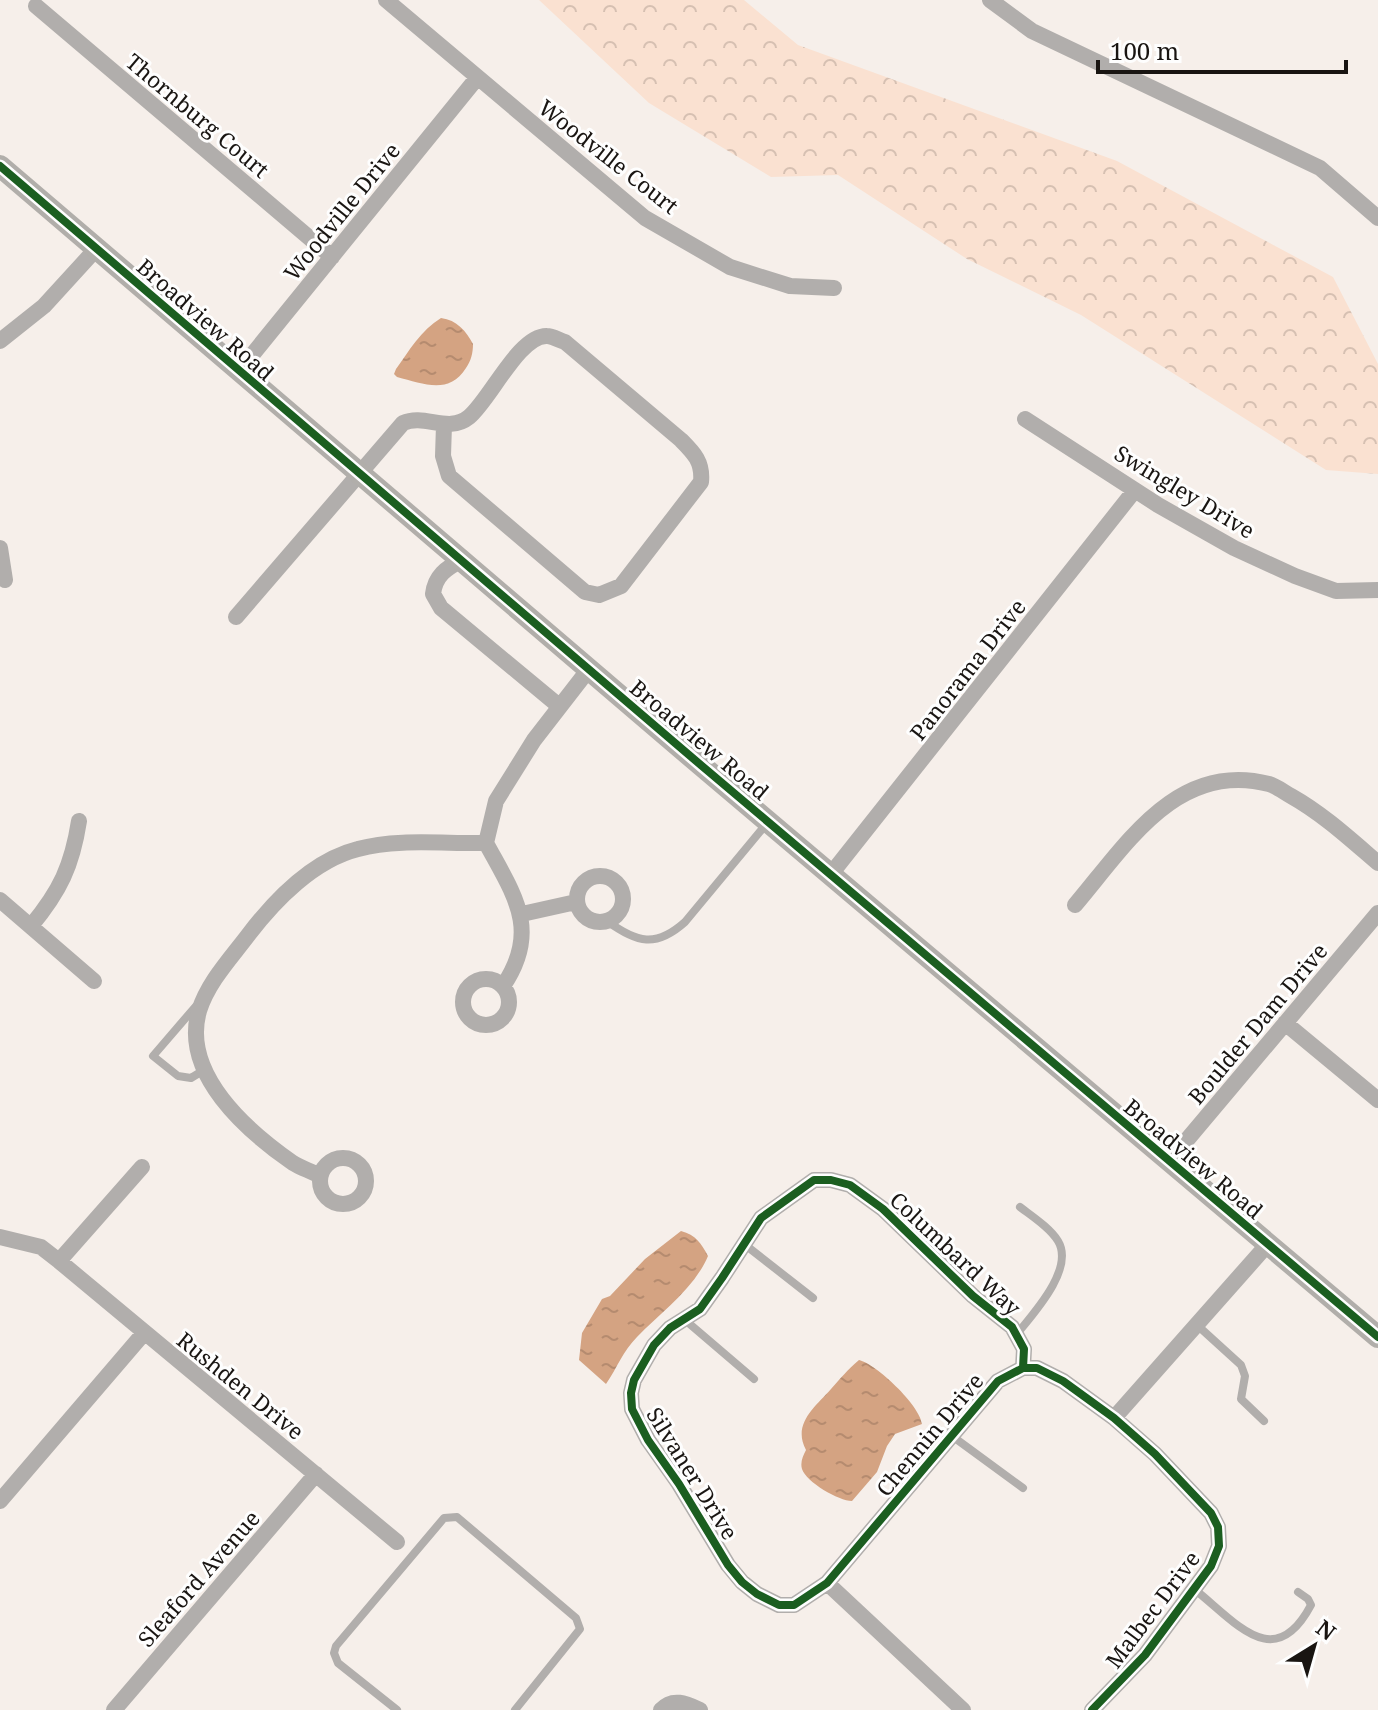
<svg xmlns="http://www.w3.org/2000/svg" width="1378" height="1710" viewBox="0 0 1378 1710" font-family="'Noto Serif',serif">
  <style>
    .forest { fill: url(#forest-crowns) }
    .water { fill: url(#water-ripples) }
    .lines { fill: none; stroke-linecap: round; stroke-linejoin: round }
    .lane { stroke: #b1aeac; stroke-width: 8 }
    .street { stroke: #b1aeac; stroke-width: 16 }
    .secondary { stroke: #b1aeaa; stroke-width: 22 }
    .cycleway-casing { stroke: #fefefe; stroke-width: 13 }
    .cycleway { stroke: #1b5e20; stroke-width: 8 }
    .labels { text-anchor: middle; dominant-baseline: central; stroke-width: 6; stroke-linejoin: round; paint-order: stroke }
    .street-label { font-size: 22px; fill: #191512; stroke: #fefefe }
  </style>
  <defs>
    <pattern id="forest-crowns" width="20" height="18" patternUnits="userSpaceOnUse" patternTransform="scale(2)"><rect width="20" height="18" fill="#fae1d1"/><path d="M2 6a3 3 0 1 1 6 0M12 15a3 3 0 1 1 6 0" fill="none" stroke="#d6c0b2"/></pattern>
    <pattern id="water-ripples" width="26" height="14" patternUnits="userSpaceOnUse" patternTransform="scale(2)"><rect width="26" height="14" fill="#d4a382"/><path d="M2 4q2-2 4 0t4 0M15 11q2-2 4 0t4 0" fill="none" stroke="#b58b6f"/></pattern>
  </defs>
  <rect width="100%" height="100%" fill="#f6efea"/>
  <path class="forest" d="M539,0h205l54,45 319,116 216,116 45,87v110l-52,-4 -245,-155 -114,-56 -129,-84 -67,2 -122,-74z"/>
  <path class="water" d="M441,318c16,2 25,13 32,26 0,9 -2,17 -7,24 -17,27 -42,16 -69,9l-3,-3 2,-5c13,-18 25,-39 45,-51z
    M681,1231c15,4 20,12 27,25 -14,33 -47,56 -71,81 -14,14 -20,31 -31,47l-27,-24 3,-27 20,-34 8,-3 35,-37z
    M859,1360c17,4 61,45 63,64l-27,10 -8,12 -10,26 -25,29c-13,0 -46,-19 -50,-32 -2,-7 1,-13 4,-19 -14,-26 9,-43 25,-61 9,-10 17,-20 28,-29z"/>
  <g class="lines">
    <path class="lane" d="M607,921c30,22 49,27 78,1l83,-100
      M196,1006l-43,50 25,20 13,2 13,-8
      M744,1244l69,54
      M685,1320l69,59
      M1197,1325l44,40 4,11 -4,23 23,22
      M1016,1335c17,-21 59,-66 42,-94 -8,-13 -25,-24 -38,-34
      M952,1436l71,52
      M1194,1589c41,32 80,86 117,16l-3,-6 -10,-7
      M397,1710l-59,-47 -4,-10 2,-7 108,-128 13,-1 119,101 4,11 -65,81"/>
    <path class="street" d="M386,0l259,218 85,49 60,19 44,2
      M990,0l42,31 288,137 58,50
      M36,6l296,251
      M0,341l44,-35 52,-57
      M239,371l238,-293
      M1025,419l133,86 76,43 61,28 41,15 42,-1
      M0,548l5,32
      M462,560c-16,8 -27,16 -29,34l8,14 118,98
      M236,617l167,-194c22,-10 45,11 66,-6 21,-17 50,-82 78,-81 5,0 12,4 18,6l116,98c13,13 22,22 20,42l-80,104 -22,9 -14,-3 -136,-116 -6,-20 1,-31
      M831,874l304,-384
      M577 899a23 23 0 1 1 46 0a23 23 0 1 1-46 0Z
      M0,900l94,81
      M1075,905c51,-60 102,-145 194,-121 7,2 15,8 22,12 32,18 59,43 87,67
      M522,914l54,-12
      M31,926c29,-35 41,-60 48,-105
      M463 1002a23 23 0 1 1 46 0a23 23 0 1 1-46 0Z
      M503,986c38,-56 11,-91 -17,-143l10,-42 38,-61 55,-71
      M1285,1023l93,77
      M320 1181a23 23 0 1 1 46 0a23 23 0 1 1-46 0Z
      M1170,1160l208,-247
      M320,1176c-9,-5 -19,-8 -27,-13 -46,-32 -112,-89 -94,-152 9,-29 32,-53 50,-77 26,-34 65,-74 109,-85 40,-11 87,-5 128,-6
      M0,1237l41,10 18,14 338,281
      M59,1261l83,-94
      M1023,1368l1,-19 -12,-22 -39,-31 -90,-87 -33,-24 -19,-5h-17l-53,38 -39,60 -22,31 -30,19 -16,17 -20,35 -3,13 1,16 16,31 31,44 49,81 14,17 15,12 22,11h15l33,-22 171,-202 25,-13h14l26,13 51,37 41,36 56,59 7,14 1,19 -8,20 -66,89 -53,55
      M1114,1418l154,-174
      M0,1501l144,-168
      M827,1583l136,127
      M114,1710l202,-236
      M661,1710c12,-13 26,-6 39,0"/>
    <path class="secondary" d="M0,166l702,600 676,571"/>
    <g class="cycleway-casing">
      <path id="cycleway" d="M0,166l702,600 676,571
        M1023,1368l1,-19 -12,-22 -39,-31 -90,-87 -33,-24 -19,-5h-17l-53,38 -39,60 -22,31 -30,19 -16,17 -20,35 -3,13 1,16 16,31 31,44 49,81 14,17 15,12 22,11h15l33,-22 171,-202 25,-13h14l26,13 51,37 41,36 56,59 7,14 1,19 -8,20 -66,89 -53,55"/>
    </g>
    <use href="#cycleway" class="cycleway"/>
  </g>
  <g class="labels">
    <g class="street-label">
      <text transform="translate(198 115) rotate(40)">Thornburg Court</text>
      <text transform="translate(609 156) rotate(38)">Woodville Court</text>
      <text transform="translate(341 211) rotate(-51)">Woodville Drive</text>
      <text transform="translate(206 319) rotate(41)">Broadview Road</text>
      <text transform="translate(1185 491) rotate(31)">Swingley Drive</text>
      <text transform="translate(967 669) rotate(-52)">Panorama Drive</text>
      <text transform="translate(700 739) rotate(40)">Broadview Road</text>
      <text transform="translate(1257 1023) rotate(-50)">Boulder Dam Drive</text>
      <text transform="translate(1194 1158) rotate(40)">Broadview Road</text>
      <text transform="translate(956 1253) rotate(43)">Columbard Way</text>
      <text transform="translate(241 1385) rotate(39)">Rushden Drive</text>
      <text transform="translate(929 1434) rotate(-50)">Chennin Drive</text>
      <text transform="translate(693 1473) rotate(58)">Silvaner Drive</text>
      <text transform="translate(198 1578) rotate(-49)">Sleaford Avenue</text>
      <text transform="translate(1152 1609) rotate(-53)">Malbec Drive</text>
    </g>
  </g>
  <g transform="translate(1314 1646) rotate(37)" stroke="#fefefe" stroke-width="6" paint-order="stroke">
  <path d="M0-6L14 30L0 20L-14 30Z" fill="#191512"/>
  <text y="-12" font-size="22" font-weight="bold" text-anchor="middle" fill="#191512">N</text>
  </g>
  <path d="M1098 60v12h248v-12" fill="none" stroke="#191512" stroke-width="4"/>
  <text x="1110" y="60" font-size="24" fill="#191512" stroke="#fefefe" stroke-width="6" paint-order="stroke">100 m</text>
</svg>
